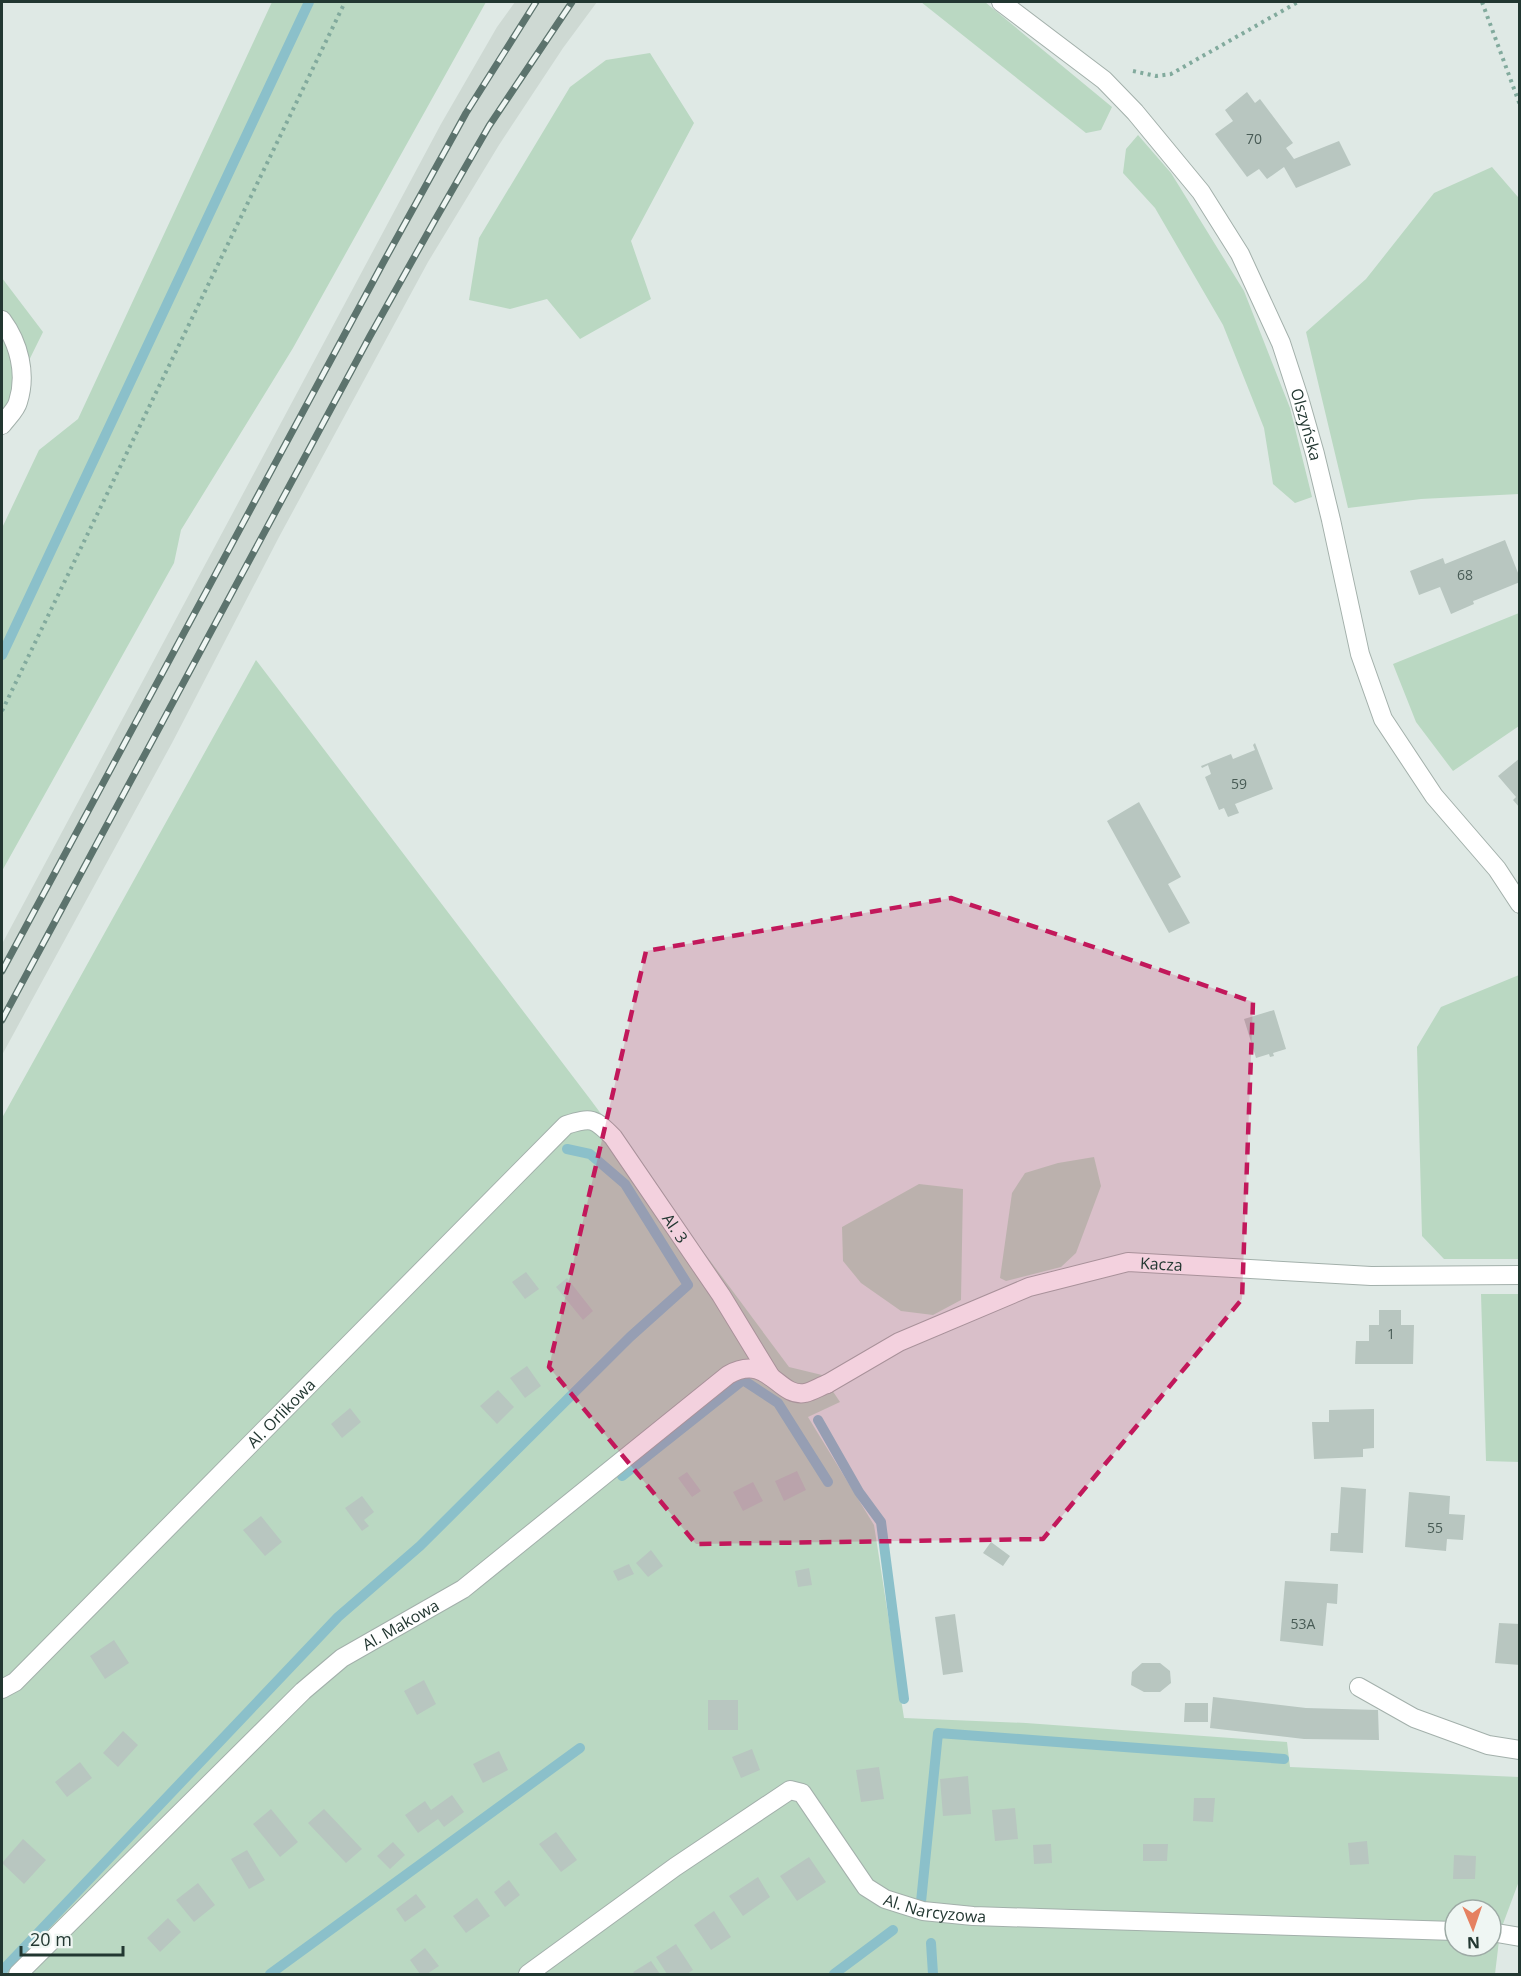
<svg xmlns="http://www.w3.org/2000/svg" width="1521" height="1976" viewBox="0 0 1521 1976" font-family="'Open Sans',sans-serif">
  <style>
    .built { fill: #ced9d3 }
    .green { fill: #bad8c2; fill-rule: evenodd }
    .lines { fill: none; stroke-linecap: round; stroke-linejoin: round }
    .stream { stroke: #8bc0ca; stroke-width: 10 }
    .building { fill: #b8c6c0 }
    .service-casing { stroke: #a3b0ab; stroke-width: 20 }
    .minor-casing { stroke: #a3b0ab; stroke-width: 20 }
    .path { stroke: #82aa9d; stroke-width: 4; stroke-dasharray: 3 4.5; stroke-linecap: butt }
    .service { stroke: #fff; stroke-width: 18 }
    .minor { stroke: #fff; stroke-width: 18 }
    .rail-casing { stroke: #5c736d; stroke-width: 7 }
    .rail { stroke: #eff6f3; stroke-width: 4.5; stroke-dasharray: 14; stroke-linecap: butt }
    .marked { fill: #c2185b; fill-opacity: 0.2; stroke: #c2185b; stroke-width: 4.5; stroke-dasharray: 12 8; stroke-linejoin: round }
    .labels { text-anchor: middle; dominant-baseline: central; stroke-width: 6; stroke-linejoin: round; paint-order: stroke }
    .number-label { font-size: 14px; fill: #485b55 }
    .street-label { font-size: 16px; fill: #223731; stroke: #eff6f3 }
  </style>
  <rect width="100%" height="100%" fill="#dfe9e5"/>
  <path class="built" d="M515,2h82l-34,46 -64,97 -71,117 -149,275 -107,206 -170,312v-111l439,-820 56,-97z"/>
  <path class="green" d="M272,2h214l-193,346 -112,182 -7,33 -172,308v-343l37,-78 39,-31z
    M921,2h64l127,105 -11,23 -15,3z
    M650,53l44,70 -63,118 20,58 -71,40 -33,-40 -37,10 -41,-9 10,-62 91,-151 36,-27z
    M1138,135l33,38 73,118 46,117 22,89 -17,6 -22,-19 -9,-56 -41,-103 -68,-117 -32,-35 3,-24z
    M1492,167l26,30 1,5v292l-98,5 -73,9 -42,-176 60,-53 68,-86z
    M2,278l41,54 -41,83z
    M1519,613v113l-66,45 -37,-49 -23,-58z
    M256,660l334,439 199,268 33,8 18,27 -32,15 66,108 30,193 122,5 261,19 3,25 229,10v104l-19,51 -5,42h-1493v-856zM1455,1910h36v36h-36z
    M1519,975v284h-75l-22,-23 -5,-189 24,-40z
    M1094,1157l7,29 -25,67 -15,14 -55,14 -6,-3 12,-85 13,-20 33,-10z
    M919,1184l44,5 -2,111 -28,15 -32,-4 -40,-28 -18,-22 -1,-34z
    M1481,1294h38v168l-33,-1z"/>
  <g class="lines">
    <path class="stream" d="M2,655l307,-653
      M818,1420l41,72 22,30 23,177
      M622,1476l121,-96 35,23 50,79
      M918,1904l3,-2 17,-169 346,26
      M931,1943l2,31
      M2,1971l336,-354 82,-71 210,-209 58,-52 -63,-101 -35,-30 -23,-5
      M270,1974l310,-226
      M834,1974l59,-44"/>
  </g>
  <path class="building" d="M1247,92l8,11 5,-4 33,44 -7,5 8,11 45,-18 12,24 -55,23 -12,-21 -17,12 -8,-10 -12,8 -32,-43 18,-13 -8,-11z
    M1505,540l15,38v4l-44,18 -3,1 1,3 -23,10 -11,-27 -21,8 -9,-24 33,-13 2,6z
    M1255,743l18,46 -38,15 4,9 -11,4 -4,-9 -5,2 -14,-33 6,-3 -3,-9 -6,3 -1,-2 30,-12 2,5 22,-9 -2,-5z
    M1520,758v50l-7,-8 3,-3 -18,-21z
    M1139,802l42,75 -13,7 22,39 -21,10 -62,-112z
    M1274,1010l12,39 -13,4 1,3 -4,1 -1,-3 -13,4 -12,-39z
    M526,1272l13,17 -14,10 -13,-17z
    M567,1278l26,33 -10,9 -27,-33z
    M1379,1310h22v15h13l-1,39h-58l1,-23h13v-16h10z
    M527,1366l14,20 -16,12 -15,-20z
    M498,1390l16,17 -17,17 -17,-18z
    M350,1408l11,14 -19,16 -11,-14z
    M1374,1409v39l-11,1v8l-49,2 -2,-37h17v-12z
    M797,1471l9,19 -22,11 -9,-20z
    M687,1472l14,19 -9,6 -14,-19z
    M753,1482l10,19 -20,10 -10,-19z
    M1341,1487l25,2 -3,64 -33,-2 1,-18h7z
    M1409,1492l41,4 -1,18 16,1 -2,25 -16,-1 -1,12 -41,-4z
    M362,1496l12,16 -10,8 5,6 -7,5 -17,-23z
    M261,1516l21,26 -17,14 -22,-26z
    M991,1542l19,14 -7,10 -20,-13z
    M651,1550l12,16 -15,11 -12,-14z
    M629,1564l5,10 -16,7 -5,-10z
    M809,1568l3,17 -14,2 -3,-16z
    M1285,1581l53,3 -1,20 -10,-1 -4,43 -43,-5z
    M955,1614l8,58 -20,3 -8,-58z
    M1499,1623l21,1v41l-25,-2z
    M114,1640l15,23 -24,16 -15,-23z
    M1142,1663h18l10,8 1,12 -11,9h-16l-13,-7 1,-13z
    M424,1680l12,24 -19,11 -13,-24z
    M1213,1697l93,11 72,2 1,30 -75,-1 -94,-11z
    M708,1700h30v30h-30z
    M1185,1703h23v19h-24z
    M123,1731l15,14 -20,22 -15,-14z
    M752,1749l8,21 -19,8 -9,-21z
    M499,1751l9,19 -25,13 -10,-19z
    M80,1762l12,16 -25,19 -12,-15z
    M879,1767l5,32 -23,3 -5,-32z
    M968,1776l3,38 -28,2 -3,-37z
    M452,1795l12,17 -20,15 -6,-8 -20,14 -13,-18 20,-14 6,9z
    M1194,1798h21l-2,24 -20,-1z
    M1015,1808l3,31 -23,2 -3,-31z
    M271,1809l27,33 -18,15 -27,-33z
    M324,1809l38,40 -16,14 -38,-40z
    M556,1832l21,28 -16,12 -22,-28z
    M23,1839l23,21 -22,24 -22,-21z
    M1367,1841l2,23 -19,1 -2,-22z
    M393,1842l12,13 -15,14 -13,-13z
    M1051,1844l1,19 -18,1 -1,-19z
    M1143,1844h25l-1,17h-24z
    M247,1850l18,30 -16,9 -18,-30z
    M1454,1855l22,1 -1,23h-22z
    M809,1857l17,25 -29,19 -17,-25z
    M758,1877l12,20 -27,19 -14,-20z
    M509,1880l11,15 -15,12 -11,-15z
    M198,1883l17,22 -21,17 -18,-22z
    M416,1894l10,13 -21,15 -9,-13z
    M477,1898l13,18 -24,17 -13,-17z
    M714,1911l17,26 -20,13 -17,-25z
    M168,1918l13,14 -21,20 -13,-14z
    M676,1944l17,26 -6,4h-20l-11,-17z
    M425,1948l14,18 -12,8h-7l-10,-14z
    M651,1961l9,13h-25l-2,-2z"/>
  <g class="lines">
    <g class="service-casing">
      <g id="service">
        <path d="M2,320c17,23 25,54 16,82 -2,8 -11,16 -16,23"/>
        <path d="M1359,1687l55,31 74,27 32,5"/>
        <path id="s1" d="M2,1689l13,-7 551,-557c26,-8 28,-7 47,12l108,158 50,82"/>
        <path d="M1491,1932l29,5"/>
        <path id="s2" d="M18,1974l285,-283 39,-33 121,-69 265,-214c40,-23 50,23 77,18 8,-2 16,-7 22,-9"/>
        <path id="s3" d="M528,1974l147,-107 115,-77 12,3 64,94 19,12 38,12 50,5 482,15"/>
      </g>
    </g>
    <g class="minor-casing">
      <g id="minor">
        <path id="s4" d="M1001,2l103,78 31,32 66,80 39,62 41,89 18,55 16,56 16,66 29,134 23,65 51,77 63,73 23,35"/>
        <path id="s5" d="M827,1384l72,-42 130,-55 99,-25 243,14 149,-1"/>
      </g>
    </g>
    <path class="path" d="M1482,2l38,103
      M1133,71l23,5 15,-2 127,-72
      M2,711l343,-709"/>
    <use href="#service" class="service"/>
    <use href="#minor" class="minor"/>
    <g class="rail-casing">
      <path id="rail" d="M2,971l381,-708 83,-150 70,-111
        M2,1020l368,-684 65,-116 54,-94 83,-124"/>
    </g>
    <use href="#rail" class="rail"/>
  </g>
  <path class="marked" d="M951,898l302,104 -11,297 -199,240 -347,5 -147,-177 97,-416z"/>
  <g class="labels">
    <g class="number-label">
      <text x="1254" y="138">70</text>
      <text x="1465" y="574">68</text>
      <text x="1239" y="783">59</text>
      <text x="1391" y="1333">1</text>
      <text x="1435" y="1527">55</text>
      <text x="1303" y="1623">53A</text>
    </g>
    <g class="street-label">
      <text stroke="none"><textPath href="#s4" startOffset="534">Olszyńska</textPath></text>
      <text stroke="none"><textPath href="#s1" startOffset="962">Al. 3</textPath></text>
      <text stroke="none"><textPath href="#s5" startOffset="360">Kacza</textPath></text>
      <text stroke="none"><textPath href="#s1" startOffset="393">Al. Orlikowa</textPath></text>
      <text stroke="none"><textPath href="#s2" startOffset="520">Al. Makowa</textPath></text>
      <text stroke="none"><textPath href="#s3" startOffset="520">Al. Narcyzowa</textPath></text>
    </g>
  </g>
  <rect width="1521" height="1976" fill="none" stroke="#223731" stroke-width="6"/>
  <g transform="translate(1473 1928) rotate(178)"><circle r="28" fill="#eff6f3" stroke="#9daaa5" stroke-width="1.5"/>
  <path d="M0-4.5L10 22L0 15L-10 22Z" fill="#e58161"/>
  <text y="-9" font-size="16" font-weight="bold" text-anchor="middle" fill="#223731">N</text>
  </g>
  <path d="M21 1946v9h102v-9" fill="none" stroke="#223731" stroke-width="3"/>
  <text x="30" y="1946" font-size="18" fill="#223731" stroke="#eff6f3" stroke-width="4.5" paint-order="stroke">20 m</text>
</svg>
